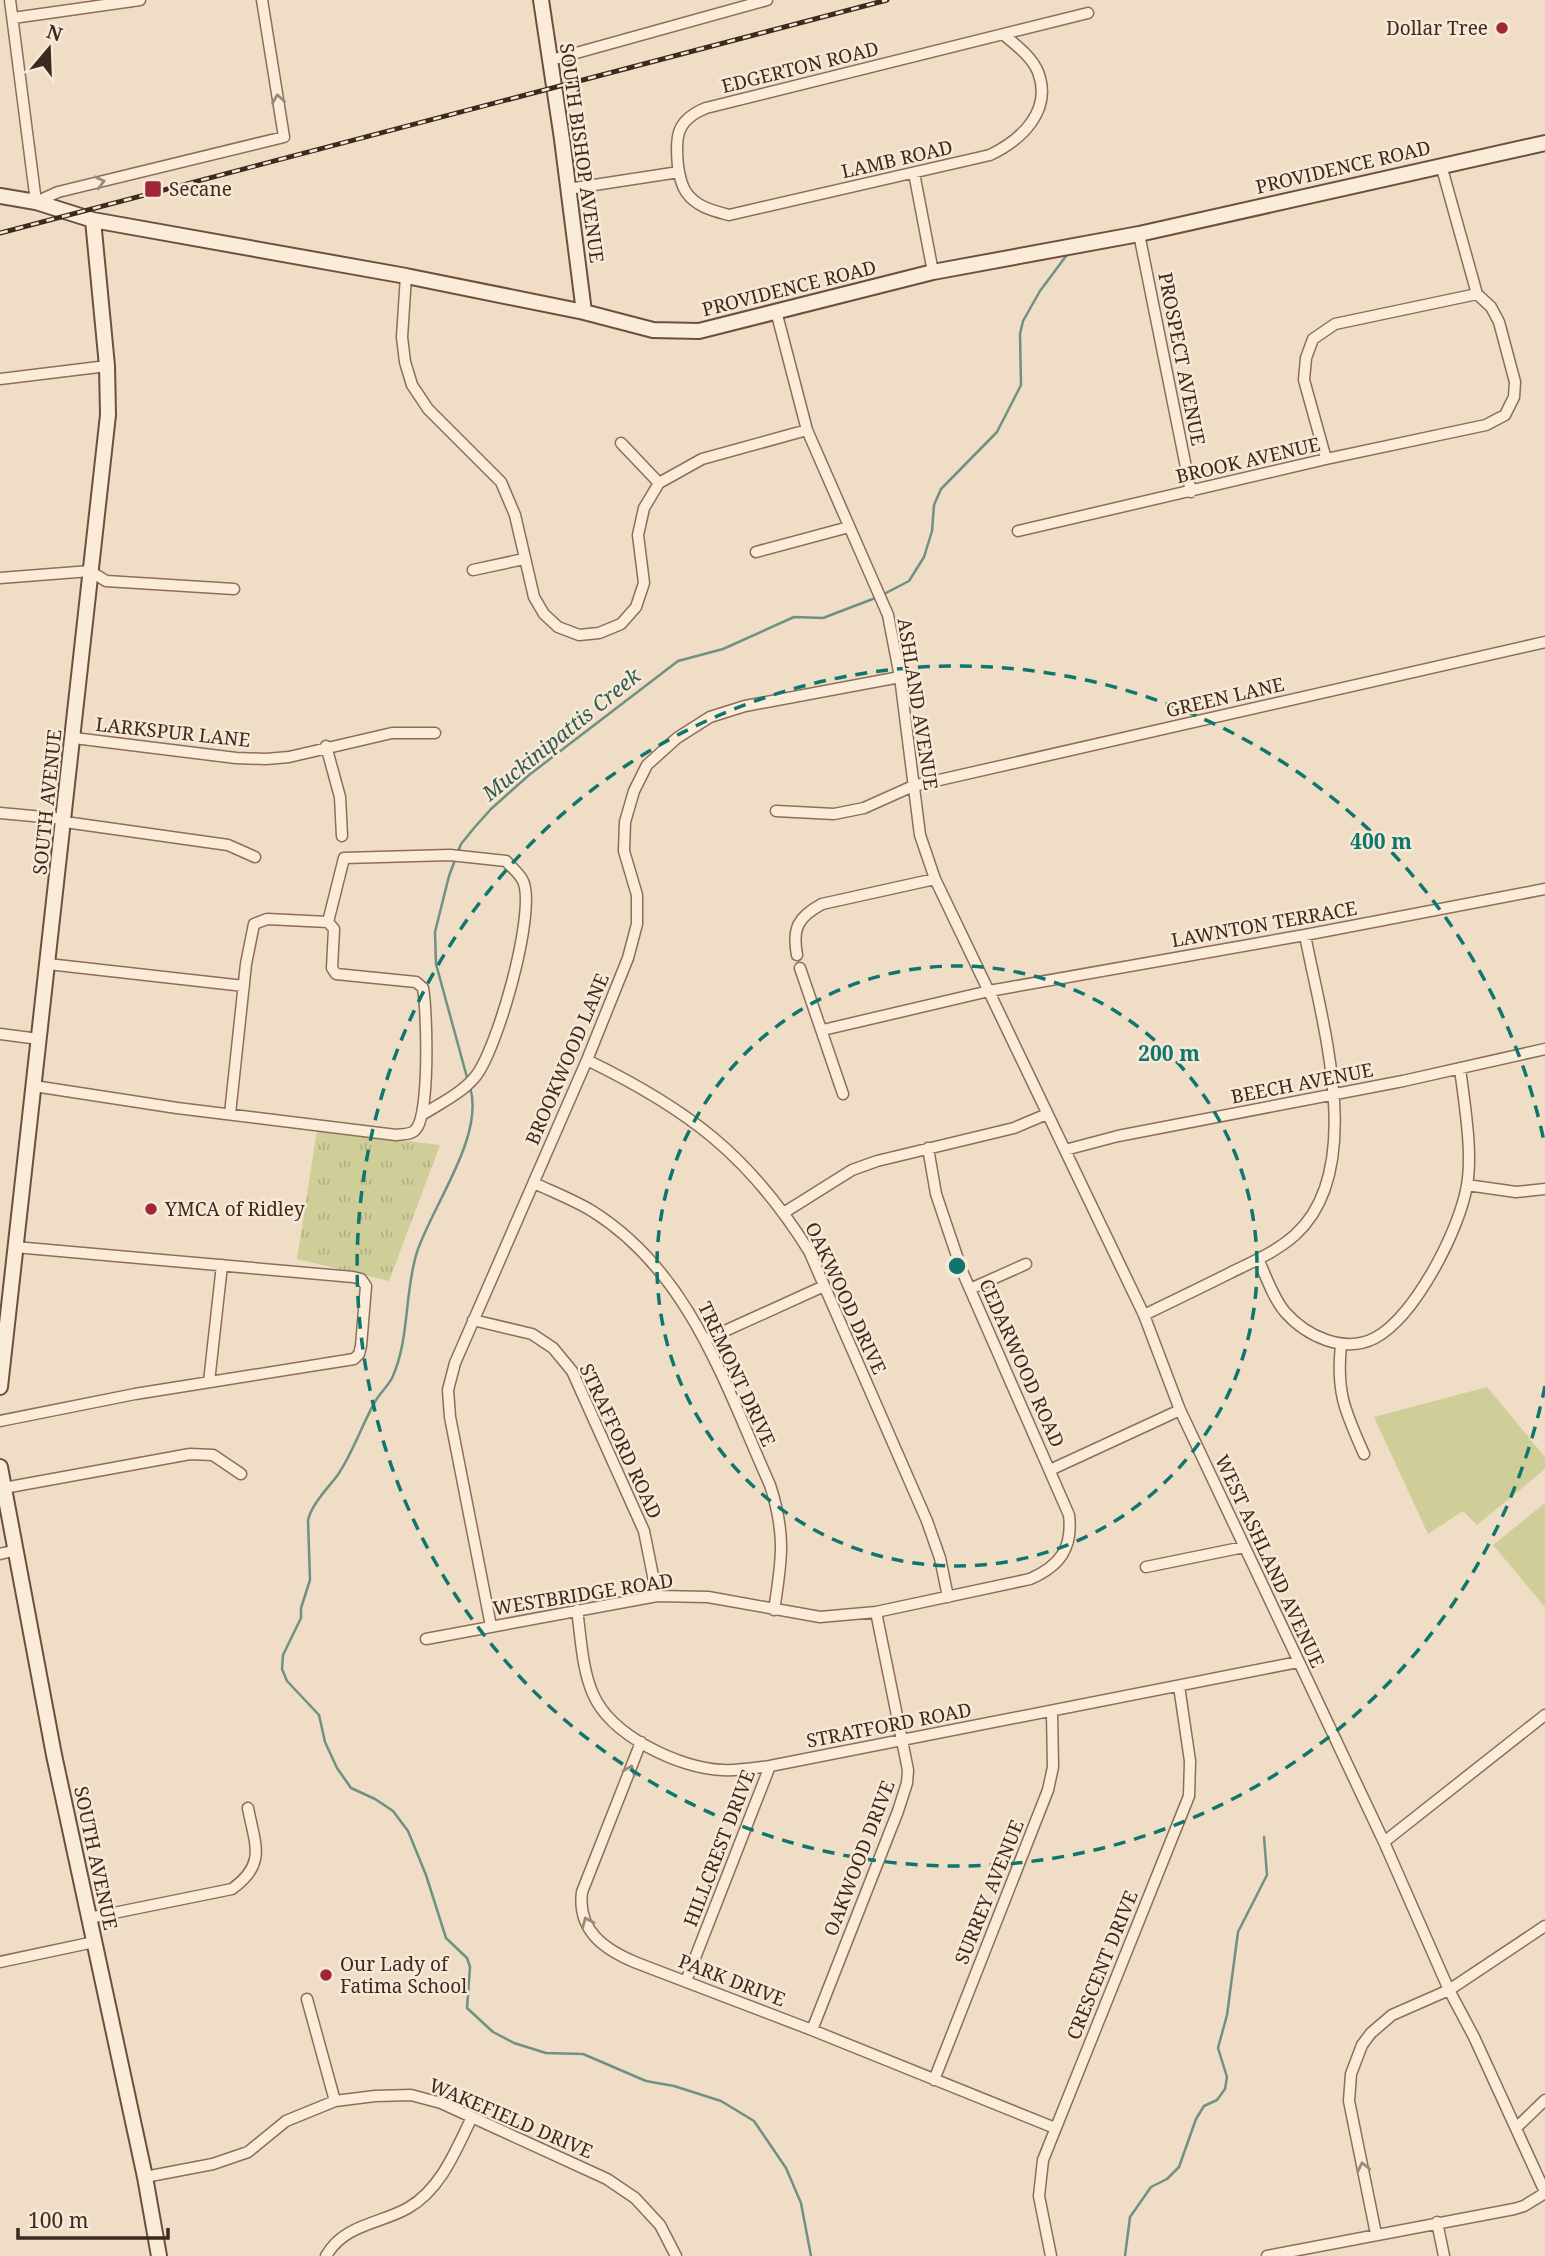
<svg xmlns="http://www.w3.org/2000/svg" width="1545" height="2256" viewBox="0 0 1545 2256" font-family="'Noto Serif',serif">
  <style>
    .park { fill: url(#park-tufts) }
    .garden { fill: #cfce98 }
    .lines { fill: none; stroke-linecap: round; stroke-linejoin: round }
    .stream { stroke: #6d9284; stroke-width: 2.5 }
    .street-casing { stroke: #8c6e5a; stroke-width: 13 }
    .secondary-casing { stroke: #6e4f3d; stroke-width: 18 }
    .street { stroke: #faecd9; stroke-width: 10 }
    .secondary { stroke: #faecd9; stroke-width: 14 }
    .rail-casing { stroke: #3c291f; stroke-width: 5 }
    .rail { stroke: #f7e9d5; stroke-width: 2.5; stroke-dasharray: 8; stroke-linecap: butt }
    .oneway { stroke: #9b8a7c }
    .ring { fill: none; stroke: #0f766e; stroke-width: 3.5; stroke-dasharray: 12 9 }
    .poi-dot { fill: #9e2839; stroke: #f7e9d5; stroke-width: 2.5 }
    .labels { text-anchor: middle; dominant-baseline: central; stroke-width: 5; stroke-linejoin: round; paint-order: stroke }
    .poi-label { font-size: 19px; fill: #3c291f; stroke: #f7e9d5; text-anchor: start }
    .street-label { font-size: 19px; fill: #3c291f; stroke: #f7e9d5 }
    .water-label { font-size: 21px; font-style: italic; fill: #2d5c53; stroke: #f7e9d5 }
    .centre { fill: #0f766e; stroke: #f7e9d5; stroke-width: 3.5 }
    .ring-label { font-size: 21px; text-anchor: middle; font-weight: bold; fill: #0f766e; stroke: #f7e9d5; stroke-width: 5; stroke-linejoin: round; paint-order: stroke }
  </style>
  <defs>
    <pattern id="park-tufts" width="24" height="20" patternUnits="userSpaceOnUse" patternTransform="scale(1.75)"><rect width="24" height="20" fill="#cfce98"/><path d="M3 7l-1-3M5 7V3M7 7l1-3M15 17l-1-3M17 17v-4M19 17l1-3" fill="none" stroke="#b3b183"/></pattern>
  </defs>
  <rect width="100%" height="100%" fill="#f0ddc5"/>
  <path class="park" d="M317,1130l123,15 -51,136 -92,-22z"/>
  <path class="garden" d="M1487,1387l58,70v12l-68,56 -14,-14 -35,23 -54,-117z
    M1545,1503v104l-52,-62z"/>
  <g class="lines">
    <path class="stream" d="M884,594l25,-13 15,-24 8,-26 2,-26 7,-16 56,-57 24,-47 -1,-51 3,-13 17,-30 26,-35
      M468,1081l-32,-117 -1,-32 14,-56 12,-32 13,-16 17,-19 38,-34 149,-114 45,-12 71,-32 29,1 55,-21
      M470,1087c15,49 -38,119 -53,165 -13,41 -7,87 -25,126 -4,8 -11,14 -16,22 -14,24 -23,53 -39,76 -10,13 -25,28 -29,44l2,60 -9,28v10l-18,37 -1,14 5,12 32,34 6,27 12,26 14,20 24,11 18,12 15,20 18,44 20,63 21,20 3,9 -3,41 26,24 21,11 32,10 37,1 63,27 28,5 47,15 33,20 32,47 15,35 10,53
      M1125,2256l5,-39 21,-30 16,-8 12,-12 17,-48 8,-13 13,-6 8,-11 2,-12 -9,-29 9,-33 11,-83 29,-57 -3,-38"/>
    <g class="street-casing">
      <path id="street" d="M10,0l26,202 22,-10 226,-55 -22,-137
        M13,18l127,-18
        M1004,35c12,10 28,22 34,37 15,39 -17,68 -48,83l-261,60c-15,-4 -33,-8 -43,-23 -4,-6 -7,-19 -8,-26 -3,-29 -2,-46 28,-58l382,-95
        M551,60l216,-60
        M914,173l19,99
        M568,189l111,-17
        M1139,234l52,258
        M406,276l-4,61 3,25 7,23 16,24 73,73 14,33 19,82 10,17 14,13 21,8 20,-2 22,-9 15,-17 8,-24 -6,-48 6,-27 15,-25 43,-24 105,-29
        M776,311l31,119 81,185 12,62 20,158 15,44 209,436 36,95 204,432 65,148 25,47 71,155
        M0,379l107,-13
        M621,443l38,40
        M1326,459l-22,-79 2,-22 7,-19 22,-15 142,-30
        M1018,531l308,-72 160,-34 19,-10 9,-18 1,-15 -16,-60 -8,-15 -14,-13 -36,-129
        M756,552l93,-25
        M473,570l51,-11
        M0,578l90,-7 16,10 128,8
        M74,738l162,20 30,1 23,-2 103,-24h43
        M326,746l14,51 2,39
        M776,811l58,3 30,-6 49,-22 632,-144
        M0,813l65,6
        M65,822l163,23 27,12
        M328,922l16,-64 106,-3 56,6c5,6 14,13 17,20 14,30 -26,170 -48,196 -13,16 -36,27 -53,38
        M797,955c-5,-27 1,-38 25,-51l113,-25
        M48,964l196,22
        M800,968l43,126
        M823,1030l166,-39 316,-56 240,-46
        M0,1034l39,5
        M587,1060c101,49 162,95 222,191l118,270 13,37 8,39
        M34,1086l143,22 219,27c6,-1 16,0 20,-6 14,-15 11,-119 7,-141l-7,-6 -80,-8 -4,-6 2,-39 -6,-7
        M230,1114l16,-150 8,-40 13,-5 61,3
        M1065,1150l53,-14 285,-55 142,-32
        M534,1183c19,9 40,17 58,28 98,61 133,174 178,274 16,49 12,75 4,125
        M1467,1185l49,7 29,-3
        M785,1212l67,-42 25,-9 137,-33 33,-14
        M1258,1259c8,17 15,39 27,53 21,24 59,42 90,26 40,-21 85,-109 92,-153 6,-34 -3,-83 -7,-117
        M970,1289l56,-25
        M1144,1315c29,-14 58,-28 86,-42 22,-11 46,-21 65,-38 73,-66 26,-215 10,-300
        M473,1320l59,14 21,14 19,23 72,160 13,65
        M705,1340l119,-54
        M1341,1345c-5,48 4,66 23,109
        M209,1382l13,-117
        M0,1421l135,-27 219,-35 5,-5 2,-8 5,-60 -5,-7 -8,-2 -338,-30
        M1050,1470l130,-60
        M4,1488l186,-34 23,1 28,19
        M0,1554l17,-4
        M1146,1567l98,-20
        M577,1610c4,28 5,59 16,84 18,42 86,74 129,76 16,1 32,-2 48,-4l528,-104
        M491,1626l-41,-209 -2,-27 7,-27 132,-303 41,-102 9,-34v-29l-13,-44 1,-29 9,-31 13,-26 30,-27 33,-21 35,-11 155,-29
        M426,1639l231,-43 51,1 112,20 56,-5 154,-33c30,-13 43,-31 39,-64l-107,-244 -26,-77 -8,-46
        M641,1742l-59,150c-5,39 23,58 55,71l175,67 243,98
        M1384,1842l161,-127
        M89,1918l143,-29c35,-25 23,-44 16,-81
        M0,1962l94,-20
        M686,1981l84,-215
        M307,1999l28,102
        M812,2030l86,-219 9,-28 1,-13 -32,-158
        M934,2080l114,-290 5,-23 -1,-55
        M1517,2127l28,-27
        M145,2177l68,-13 35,-12 38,-31 49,-20 40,-5 36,-1 30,8 166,76 28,19 25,27 16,31
        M1437,2222l7,34
        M1376,2234l-27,-133 2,-27 11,-29 9,-12 21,-18 57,-25 96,-64
        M326,2256c18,-32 54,-32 82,-48 33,-19 48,-58 64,-91
        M1051,2256l-12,-60 4,-36 146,-364 1,-35 -11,-75
        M1267,2256l247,-47 10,-3 21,-13"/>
    </g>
    <g class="secondary-casing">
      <path id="secondary" d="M541,0l21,139 22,173
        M0,196l36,6 57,18 313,56 178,36 69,18 46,1 234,-59 206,-38 406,-91
        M0,1387l108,-972 -1,-49 -14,-146
        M0,1467l54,288 91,422 14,79"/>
    </g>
    <use href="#street" class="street"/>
    <use href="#secondary" class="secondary"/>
    <g class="rail-casing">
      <path id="rail" d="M0,233l887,-233"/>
    </g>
    <use href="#rail" class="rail"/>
  </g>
  <defs><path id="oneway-chevron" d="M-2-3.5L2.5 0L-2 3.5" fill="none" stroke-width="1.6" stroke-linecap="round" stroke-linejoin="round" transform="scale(1.75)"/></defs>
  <g class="oneway">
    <use href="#oneway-chevron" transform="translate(278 99) rotate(-99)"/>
    <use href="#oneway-chevron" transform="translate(100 182) rotate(-14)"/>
    <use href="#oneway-chevron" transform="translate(630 1770) rotate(-68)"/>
    <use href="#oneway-chevron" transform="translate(587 1922) rotate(-113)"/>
    <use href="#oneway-chevron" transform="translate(1363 2167) rotate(-102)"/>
  </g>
  <g class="ring">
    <circle cx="957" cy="1266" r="300"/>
    <path d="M1545 1386A600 600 0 1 1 1545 1146"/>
  </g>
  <g class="poi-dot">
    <circle cx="1502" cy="28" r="7"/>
    <rect x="144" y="180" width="18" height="18" rx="3.5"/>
    <circle cx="151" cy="1209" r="7"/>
    <circle cx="326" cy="1975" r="7"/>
  </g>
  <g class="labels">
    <g class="poi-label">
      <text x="1488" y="28" text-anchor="end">Dollar Tree</text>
      <text x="169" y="189">Secane</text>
      <text x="165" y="1209">YMCA of Ridley</text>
      <text x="340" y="1964">Our Lady of<tspan x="340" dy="22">Fatima School</tspan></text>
    </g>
    <g class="street-label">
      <text transform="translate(800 67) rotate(-14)">EDGERTON ROAD</text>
      <text transform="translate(582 153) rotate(82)">SOUTH BISHOP AVENUE</text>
      <text transform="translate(897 159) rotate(-13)">LAMB ROAD</text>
      <text transform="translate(1343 167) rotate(-13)">PROVIDENCE ROAD</text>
      <text transform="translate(789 288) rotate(-14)">PROVIDENCE ROAD</text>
      <text transform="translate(1182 359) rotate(79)">PROSPECT AVENUE</text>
      <text transform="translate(1248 460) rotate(-13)">BROOK AVENUE</text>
      <text transform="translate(1225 697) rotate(-13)">GREEN LANE</text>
      <text transform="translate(918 704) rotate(81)">ASHLAND AVENUE</text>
      <text transform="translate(173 732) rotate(6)">LARKSPUR LANE</text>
      <text transform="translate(47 802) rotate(-84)">SOUTH AVENUE</text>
      <text transform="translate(1264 924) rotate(-10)">LAWNTON TERRACE</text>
      <text transform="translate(567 1059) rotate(-67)">BROOKWOOD LANE</text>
      <text transform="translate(1302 1083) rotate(-11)">BEECH AVENUE</text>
      <text transform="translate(846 1298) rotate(65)">OAKWOOD DRIVE</text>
      <text transform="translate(1022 1363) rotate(66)">CEDARWOOD ROAD</text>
      <text transform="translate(737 1374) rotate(65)">TREMONT DRIVE</text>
      <text transform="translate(621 1441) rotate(65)">STRAFFORD ROAD</text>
      <text transform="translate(1270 1561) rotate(65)">WEST ASHLAND AVENUE</text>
      <text transform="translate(583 1594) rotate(-9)">WESTBRIDGE ROAD</text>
      <text transform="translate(889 1725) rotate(-11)">STRATFORD ROAD</text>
      <text transform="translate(719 1848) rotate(-69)">HILLCREST DRIVE</text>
      <text transform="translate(96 1858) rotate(78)">SOUTH AVENUE</text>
      <text transform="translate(859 1858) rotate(-69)">OAKWOOD DRIVE</text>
      <text transform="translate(989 1892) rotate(-68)">SURREY AVENUE</text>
      <text transform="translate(1102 1965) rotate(-68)">CRESCENT DRIVE</text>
      <text transform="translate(732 1980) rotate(21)">PARK DRIVE</text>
      <text transform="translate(511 2118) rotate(23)">WAKEFIELD DRIVE</text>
    </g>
    <g class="water-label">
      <text transform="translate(561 734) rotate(-39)">Muckinipattis Creek</text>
    </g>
  </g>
  <circle cx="957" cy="1266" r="10" class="centre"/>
  <g class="ring-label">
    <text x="1381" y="849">400 m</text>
    <text x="1169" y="1061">200 m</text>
  </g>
  <g transform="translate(49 49) rotate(19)" stroke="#f7e9d5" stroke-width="5" paint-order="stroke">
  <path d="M0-5L12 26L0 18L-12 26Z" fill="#3c291f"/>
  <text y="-10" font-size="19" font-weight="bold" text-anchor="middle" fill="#3c291f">N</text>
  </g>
  <path d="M18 2228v10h150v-10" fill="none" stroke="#3c291f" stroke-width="3.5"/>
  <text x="28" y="2228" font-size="21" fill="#3c291f" stroke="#f7e9d5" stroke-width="5" paint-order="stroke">100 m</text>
</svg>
